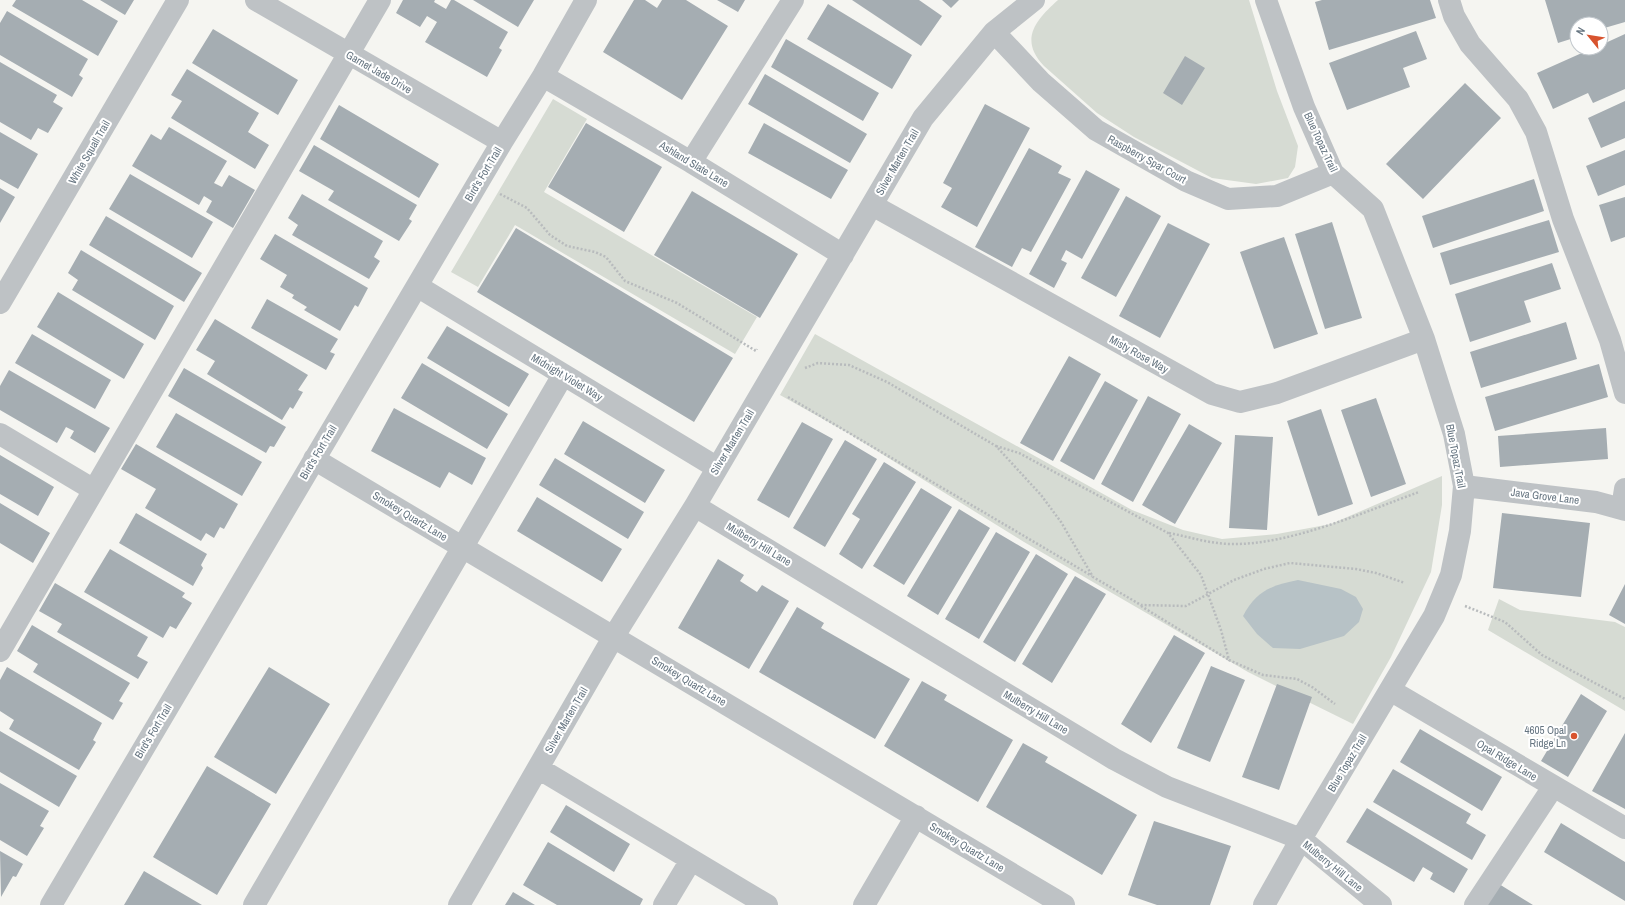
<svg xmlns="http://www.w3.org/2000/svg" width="1625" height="905" viewBox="0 0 1625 905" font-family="'Archivo Narrow',sans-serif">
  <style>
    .green { fill: #d6dbd3 }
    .water { fill: #b7c2c6 }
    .building { fill: #a5adb2 }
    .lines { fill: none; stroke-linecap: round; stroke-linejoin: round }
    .path { stroke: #b8bbbd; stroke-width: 2.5; stroke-dasharray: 2 2; stroke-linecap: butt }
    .minor { stroke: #bec2c5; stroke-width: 22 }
    .poi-dot { fill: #d8532e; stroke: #fff; stroke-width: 1.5 }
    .labels { text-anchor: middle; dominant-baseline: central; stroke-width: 4; stroke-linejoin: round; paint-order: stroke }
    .street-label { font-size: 11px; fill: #667581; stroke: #fff }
    .poi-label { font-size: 11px; fill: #667581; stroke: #fff; text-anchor: end }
  </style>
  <rect width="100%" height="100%" fill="#f5f5f1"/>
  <path class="green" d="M1058,0h191l28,91 21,55 -3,21 -7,11 -32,6 -44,-6 -78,-41 -37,-24 -53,-47c-26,-27 -7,-47 14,-66z
    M553,99l34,20 -43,73 213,125 -22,37 -220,-129 -37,62 -27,-15z
    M815,334l317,176 51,20 39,9 55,-5 54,-10 111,-48v29l-11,67 -40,85 -38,67 -105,-52 -224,-130 -176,-109 -68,-38z
    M1499,599l21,11 95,12 10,5v84l-137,-81z"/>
  <path class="water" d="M1298,580l43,9 15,8 7,12 -4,13 -15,14 -44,13 -27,-1 -16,-14 -14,-18c13,-25 29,-31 55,-36z"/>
  <path class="building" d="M16,0h66l36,21 -20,35 -86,-50z
    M100,0h34l-9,15z
    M403,0h32l-1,2 12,7 5,-9h3l54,32 -9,16 3,2 -15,27 -62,-35 12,-20 -10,-6 -7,11 -24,-14z
    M473,0h61l-16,27z
    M634,0h11l12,8 5,-8h24l42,26 -46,74 -79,-48z
    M717,0h28l-7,12z
    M852,0h67l23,16 -21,30z
    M942,0h17l-8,8z
    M1322,0h108l6,18 -107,32 -14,-48z
    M1545,0h80v22l-24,7v-5h-24v13l-19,6z
    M828,4l84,51 -20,34 -85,-50z
    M7,11l81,48 -9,16 4,3 -11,19 -72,-42v-32z
    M213,29l85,51 -20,35 -86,-52z
    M1416,31l11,28 -24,9 7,19 -63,23 -18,-47z
    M1625,34v55l-32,14 -5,-10 -35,16 -16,-36 56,-25h8v-3z
    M786,39l93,54 -16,28 -92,-54z
    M1185,56l20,12 -23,37 -19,-12z
    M0,62l57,33 -4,7 10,6 -15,25 -10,-5 -7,12 -31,-18z
    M187,69l72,44 -11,19 21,13 -14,24 -84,-51 11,-17 -11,-6z
    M765,74l102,60 -17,29 -102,-59z
    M1465,83l36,35 -78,81 -37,-35z
    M1625,101v37l-24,10 -13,-30z
    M985,104l45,24 -53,99 -36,-20 11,-19 -9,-5z
    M339,105l100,59 -20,34 -99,-59z
    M586,123l76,44 -38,65 -76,-45z
    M764,123l84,47 -17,29 -83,-46z
    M169,127l58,34 -13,22 8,4 7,-12 26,15 -22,38 -27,-16 6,-11 -8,-5 -5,9 -67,-39 19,-32 10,6z
    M0,132l38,22 -20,35 -18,-10z
    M314,145l103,60 -8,14 3,2 -13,20 -71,-41 6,-9 -35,-20z
    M1029,148l33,18 -4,7 13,6 -40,73 -9,-4 -10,19 -37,-20z
    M1625,150v35l-27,11 -12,-30z
    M1086,170l34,19 -38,70 -16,-9 -5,10 6,3 -13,25 -25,-14z
    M130,174l83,48 -21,36 -83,-49z
    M1534,179l10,32 -111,37 -11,-32z
    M0,188l15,9 -15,26z
    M692,191l106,63 -38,64 -106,-63z
    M302,194l81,47 -9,16 6,4 -11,18 -77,-44 6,-10 -10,-7z
    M1126,196l35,20 -45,81 -35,-19z
    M1625,197v40l-14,5 -12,-37z
    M106,216l96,57 -18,29 -95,-57z
    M1549,220l10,32 -109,33 -10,-32z
    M1332,222l30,96 -37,11 -30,-95z
    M1168,223l42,21 -50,94 -41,-22z
    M516,228l217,130 -39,64 -217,-130z
    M275,234l93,54 -10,19 -3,-2 -15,26 -36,-21 3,-3 -15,-9 2,-3 -14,-8 7,-12 -27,-16z
    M1284,237l34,97 -44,15 -34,-97z
    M81,250l93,56 -19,34 -83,-50 6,-10 -10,-7z
    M1552,263l9,26 -37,12 7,21 -61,20 -15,-48z
    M58,292l86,52 -20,35 -87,-52z
    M267,299l71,40 -8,13 5,2 -9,16 -75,-42z
    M215,319l93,56 -10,15 5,2 -10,17 -3,-2 -8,13 -75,-46 8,-13 -19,-11z
    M1566,322l11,37 -96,29 -11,-36z
    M447,326l82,48 -20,33 -82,-49z
    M32,334l79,46 -16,29 -80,-46z
    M1069,356l32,18 -48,87 -33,-18z
    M422,363l86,51 -21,35 -86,-51z
    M1599,364l9,33 -113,34 -10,-34z
    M184,368l102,59 -12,20 -4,-1 -4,7 -98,-57z
    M9,370l101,58 -15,25 -25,-15 4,-7 -8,-4 -9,16 -57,-33v-24z
    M1105,381l33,19 -44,80 -34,-19z
    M1148,396l33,18 -48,88 -32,-18z
    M1376,398l30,86 -35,13 -30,-87z
    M394,408l92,50 -14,27 -23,-13 -9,16 -69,-37z
    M1321,409l32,95 -35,12 -31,-95z
    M176,413l86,49 -20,34 -86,-49z
    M583,421l82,49 -20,33 -81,-49z
    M802,422l31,17 -44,79 -32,-18z
    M1189,424l33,19 -47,81 -33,-19z
    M1606,428l2,31 -108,8 -2,-31z
    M1235,435l38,2 -6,93 -38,-2z
    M845,440l32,19 -52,88 -32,-19z
    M136,444l102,60 -14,25 -4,-2 -6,11 -8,-5 -5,8 -56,-33 11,-19 -35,-20z
    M0,455l54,32 -16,29 -38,-22z
    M555,458l89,54 -16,27 -89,-54z
    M884,462l32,20 -54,87 -23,-15 21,-35 -8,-5z
    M921,488l31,19 -48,78 -31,-19z
    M537,497l85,52 -20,33 -85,-51z
    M0,503l50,30 -17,30 -33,-20z
    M959,509l31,19 -52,87 -31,-19z
    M136,513l71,41 -6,11 2,3 -10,18 -74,-43z
    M1502,513l88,10 -9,74 -88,-9z
    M996,532l34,20 -51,87 -34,-20z
    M110,549l75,44 -3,4 10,6 -16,26 -6,-3 -7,12 -79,-46z
    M1036,554l32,20 -53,88 -32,-20z
    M718,559l26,16 -4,6 17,11 5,-7 27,16 -40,68 -71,-41z
    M1075,576l31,18 -54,89 -30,-19z
    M55,583l93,54 -11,19 11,6 -10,17 -81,-47 5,-8 -23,-13z
    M1625,584v40l-16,-9z
    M797,607l27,16 -3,5 89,51 -35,60 -116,-67z
    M32,625l98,58 -11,18 4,2 -10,17 -80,-48 5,-8 -21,-13z
    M1174,635l31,18 -54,90 -30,-19z
    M1211,666l34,14 -35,82 -33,-14z
    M7,667l95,56 -9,17 3,2 -17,28 -70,-41 5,-9 -14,-9v-31z
    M269,667l61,37 -54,90 -62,-37z
    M922,681l25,14 -3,5 69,40 -35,62 -94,-56z
    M1277,684l35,13 -33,93 -37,-13z
    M1581,694l26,17 -39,66 -27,-16z
    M1420,729l82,48 -20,34 -82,-49z
    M0,731l77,45 -18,31 -59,-35z
    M1625,733v76l-33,-18z
    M1023,743l25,14 -3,5 92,53 -35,60 -116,-68z
    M207,766l64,38 -54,91 -64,-38z
    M1393,769l78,45 -5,9 20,12 -14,25 -99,-58z
    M0,783l49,28 -9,15 4,2 -17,28 -27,-16z
    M566,805l64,39 -16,28 -64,-40z
    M1367,808l101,61 -14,24 -24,-14 3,-6 -10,-6 -9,15 -68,-40z
    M1154,821l77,25 -21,59h-53l-29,-10z
    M1561,823l64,39v39l-81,-49z
    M548,842l95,57 -3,6h-83l-34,-20z
    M0,851l23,13 -7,13 -3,-1 -12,21z
    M144,871l58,34h-78z
    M1499,884l34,21h-47z
    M513,892l22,13h-30z"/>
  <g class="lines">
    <path class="path" d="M500,194l27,14 23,27 17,11 28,6 11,5 19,24 52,22 79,48 1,-2
      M805,368l13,-5 31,2 38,17 109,64 45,49 20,27 32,55 48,28 45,1 48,-26 30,-11 26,-6 66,6 20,4 29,10
      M788,397l304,179
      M996,446l23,7 149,80 33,42 20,55 8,30 34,15 34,4 15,8 23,17
      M1169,533c21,4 41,11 63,11 58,1 132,-32 187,-52
      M1141,606l88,54
      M1465,606l40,16 37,33 83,44"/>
    <path class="minor" d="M256,0l246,142
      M1449,0l5,16 16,28 48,55 18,33 27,87 47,121 15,53
      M994,32l47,50 55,48 90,51 42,18 49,-3 56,-23
      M543,76l148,86 152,93
      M691,162l102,-162
      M872,205l340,189 28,8 37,-9 147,-54
      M417,286l299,181
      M0,303l178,-303
      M0,434l94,56
      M314,459l750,446
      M1464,486l132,16 29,8
      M695,506l419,253 53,28 134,52 80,66
      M1622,508l3,-19
      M0,651l380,-651
      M1390,690l235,138
      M538,768l229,137
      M51,905l451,-763 41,-66 43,-76
      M254,905l309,-530
      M459,905l155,-269 81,-130 228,-388 71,-86 40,-32
      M664,905l27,-45
      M864,905l52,-89
      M1264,905l37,-66 133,-223 17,-41 9,-44 4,-45 -10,-52 -30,-95 -51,-130 -40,-36 -29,-66 -38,-107
      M1475,905l78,-118"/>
  </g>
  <circle class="poi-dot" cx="1574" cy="736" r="4"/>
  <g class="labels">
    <g class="street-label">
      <text transform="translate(379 72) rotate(30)">Garnet Jade Drive</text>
      <text transform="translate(1321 142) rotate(65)">Blue Topaz Trail</text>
      <text transform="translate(89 152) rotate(-60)">White Squall Trail</text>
      <text transform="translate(1147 159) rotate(29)">Raspberry Spar Court</text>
      <text transform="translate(897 162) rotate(-60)">Silver Marten Trail</text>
      <text transform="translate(694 164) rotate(31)">Ashland Slate Lane</text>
      <text transform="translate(483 174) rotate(-59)">Bird's Fort Trail</text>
      <text transform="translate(1139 354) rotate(29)">Misty Rose Way</text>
      <text transform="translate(567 377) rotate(31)">Midnight Violet Way</text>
      <text transform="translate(732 442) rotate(-59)">Silver Marten Trail</text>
      <text transform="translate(318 452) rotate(-59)">Bird's Fort Trail</text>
      <text transform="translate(1456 456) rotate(79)">Blue Topaz Trail</text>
      <text transform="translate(1545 496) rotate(7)">Java Grove Lane</text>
      <text transform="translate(410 516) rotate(31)">Smokey Quartz Lane</text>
      <text transform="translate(759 544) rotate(31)">Mulberry Hill Lane</text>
      <text transform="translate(689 681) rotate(31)">Smokey Quartz Lane</text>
      <text transform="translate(1036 712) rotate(31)">Mulberry Hill Lane</text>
      <text transform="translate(566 720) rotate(-60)">Silver Marten Trail</text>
      <text transform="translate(153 731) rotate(-59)">Bird's Fort Trail</text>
      <text transform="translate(1507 760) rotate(31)">Opal Ridge Lane</text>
      <text transform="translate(1347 763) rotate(-59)">Blue Topaz Trail</text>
      <text transform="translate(967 847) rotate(31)">Smokey Quartz Lane</text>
      <text transform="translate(1333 866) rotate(39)">Mulberry Hill Lane</text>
    </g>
    <g class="poi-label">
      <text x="1566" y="730">4605 Opal<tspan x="1566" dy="13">Ridge Ln</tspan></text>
    </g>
  </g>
  <g transform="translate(1589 36) rotate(300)"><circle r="19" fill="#ffffff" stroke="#c2c8cd"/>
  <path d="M0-3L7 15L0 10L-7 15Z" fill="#d8532e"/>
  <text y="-6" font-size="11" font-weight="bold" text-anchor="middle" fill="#667581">N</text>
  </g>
</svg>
